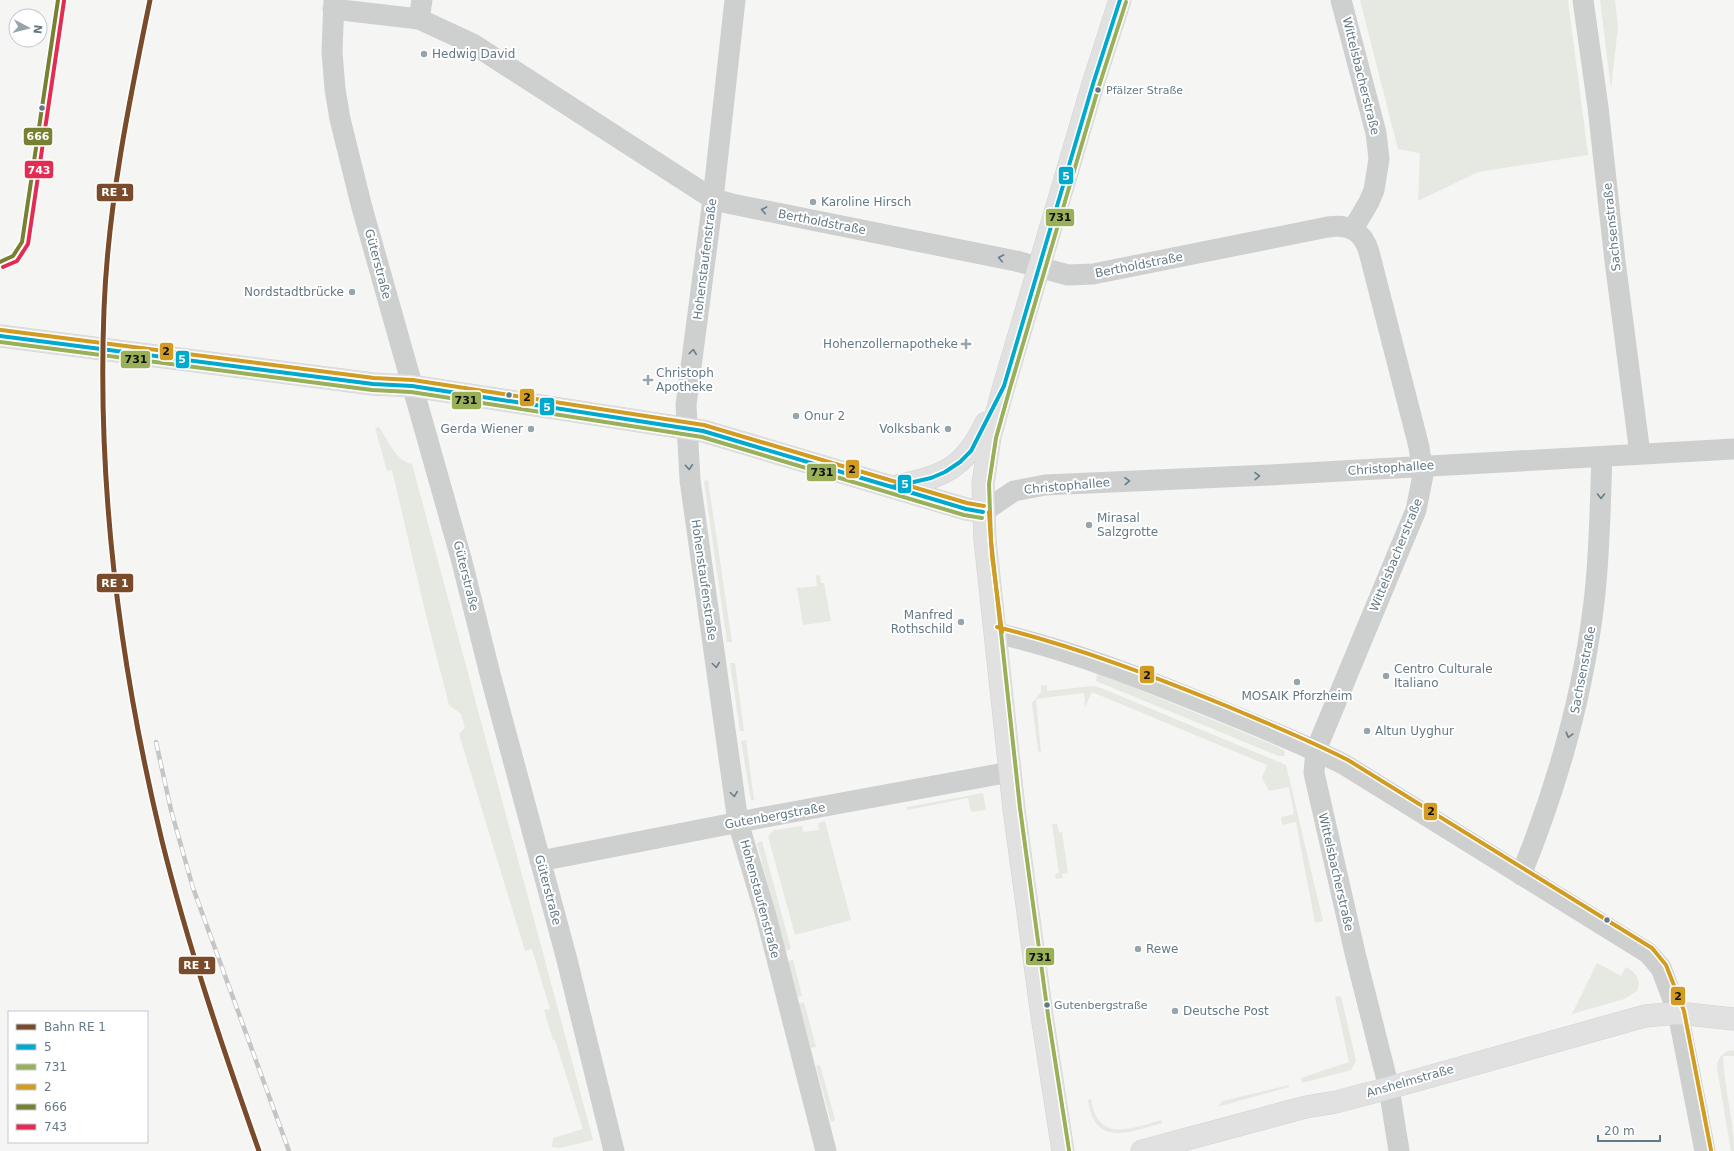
<svg xmlns="http://www.w3.org/2000/svg" width="1734" height="1151" viewBox="0 0 1734 1151" font-family="'DejaVu Sans',sans-serif">
  <style>
    .green { fill: #e5e9e1 }
    .lines { fill: none; stroke-linecap: round; stroke-linejoin: round }
    .major-casing { stroke: #d0d2d2; stroke-width: 23 }
    .minor { stroke: #ced0d0; stroke-width: 21 }
    .major { stroke: #e1e1e2; stroke-width: 22 }
    .rail-casing { stroke: #c4c5c6; stroke-width: 4.5 }
    .rail { stroke: #fff; stroke-width: 3; stroke-dasharray: 9; stroke-linecap: butt }
    .bus-1-casing { stroke: #fff; stroke-width: 7 }
    .bus-2-casing { stroke: #fff; stroke-width: 7 }
    .bus-3-casing { stroke: #fff; stroke-width: 7 }
    .bus-4-casing { stroke: #fff; stroke-width: 7 }
    .bus-5-casing { stroke: #fff; stroke-width: 7 }
    .bus-1 { stroke: #00a9ce; stroke-width: 4 }
    .bus-2 { stroke: #99b058; stroke-width: 4 }
    .bus-3 { stroke: #d29b22; stroke-width: 4 }
    .bus-4 { stroke: #778131; stroke-width: 4 }
    .bus-5 { stroke: #e42c52; stroke-width: 4 }
    .rail-1-casing { stroke: #fff; stroke-width: 8 }
    .rail-1 { stroke: #7a4b2a; stroke-width: 5 }
    .oneway { stroke: #687d8a }
    .poi-dot { fill: #96a4ac; stroke: #fff; stroke-width: 1.5 }
    .bus-dot { fill: #637986; stroke: #fff; stroke-width: 1.5 }
    .labels { text-anchor: middle; dominant-baseline: central; stroke-width: 4; stroke-linejoin: round; paint-order: stroke }
    .bus-label { font-size: 11px; fill: #637986; stroke: #fff; text-anchor: start }
    .poi-label { font-size: 12px; fill: #637986; stroke: #fff; text-anchor: start }
    .street-label { font-size: 12px; fill: #637986; stroke: #fff }
    .line-badge { stroke: #fff; stroke-width: 1.5 }
    .badge-label { font-size: 11px; text-anchor: middle; font-weight: bold; fill: #fff }
    .pale-badge-label { font-size: 11px; text-anchor: middle; font-weight: bold; fill: #111 }
  </style>
  <rect width="100%" height="100%" fill="#f5f5f3"/>
  <path class="green" d="M1360,0h208l20,155 -110,17 -60,29 2,-48 -22,-4z
    M1600,0h15l3,27 -7,62z
    M379,427c9,13 17,34 33,37l181,676 -33,8 -8,-1 1,-9 30,-9 -28,-89h-2l-9,-30 6,-1 -18,-60 -7,2 -66,-217 6,-6 -4,-14 -12,-9 -24,-94 -33,-141 -5,1 -12,-43z
    M708,480l24,162h-5l-23,-161z
    M816,575l4,1 1,7h3l7,38 -28,4 -6,-38 3,1 17,-2z
    M730,663h5l9,68h-4z
    M1097,674l26,9 153,63 9,5 -1,5h-5l-183,-75z
    M1047,685v6l45,-5 9,2 185,77 37,156 -8,2 -19,-101 -14,3 -1,-8 13,-3 -5,-27 -20,4 -7,-13 5,-13 -175,-73 -7,15 -1,-14 -48,6 5,53 -3,-1 -6,-48 9,-11v-6z
    M746,740l8,60h-3l-10,-59z
    M983,793l3,17 -15,2 -3,-14 -61,12v-3z
    M825,821l26,99 -56,15 -27,-99 6,-6 28,-4 1,6 16,-2 -1,-7z
    M1052,824h5l2,9 3,-1 6,41 -6,1 1,4 -7,1 -1,-5 4,-1z
    M762,841l29,108 -6,2 -28,-108z
    M793,960l9,36 -4,1 -10,-36z
    M1597,963l24,13 5,-9c9,5 16,13 11,24l-13,8 -52,15z
    M1341,996l15,65 -5,9 -49,13 -1,-5 48,-16 -14,-65z
    M804,1002l12,45 -5,1 -12,-45z
    M1731,1050l3,1v5h-11c1,32 11,64 11,95h-3l-14,-83c0,-10 5,-15 14,-18z
    M820,1065l15,55 -4,2 -15,-56z
    M1289,1085v2l-72,20 6,-6z
    M1091,1099c7,45 40,29 71,21v3c-33,9 -67,25 -74,-23z"/>
  <g class="lines">
    <g class="major-casing">
      <path id="major" d="M0,336l373,48 39,2 291,45 263,78 17,3
        M893,487c50,-11 70,-16 93,-64
        M1063,1151l-21,-135 -28,-207 -29,-269 -2,-56 7,-47 14,-51 89,-302 27,-84
        M1142,1151l164,-44 30,-5 53,-14 256,-72 33,-3 56,6"/>
    </g>
    <path class="minor" d="M334,0l-2,52 3,37 5,30 21,85 100,354 29,116 76,282 48,195
      M735,0l-22,199 -27,206 4,75 48,342 28,94 60,235
      M1341,0l35,133 3,26 -5,31 -5,12 -16,27
      M1583,0l15,107 17,154 25,193
      M333,9l86,10 54,25 240,155 19,5 284,57 52,14 25,-1 235,-47c21,-3 35,4 41,25l50,195 4,28 -7,35 -100,240 -2,23 41,180 34,135 10,63
      M419,19l3,-19
      M983,512l31,-21 31,-6 224,-10 465,-26
      M996,633c77,18 148,46 221,76 43,18 87,35 128,56l303,188 13,15 17,45 27,138
      M540,861l220,-43 250,-46
      M1521,875c36,-88 62,-179 73,-273 6,-49 6,-97 8,-145"/>
    <use href="#major" class="major"/>
    <g class="rail-casing">
      <path id="rail" d="M156,742l15,68 22,78 96,263"/>
    </g>
    <use href="#rail" class="rail"/>
    <g class="bus-1-casing">
      <path id="bus-1" d="M0,336l373,48 39,2 291,45 189,56 39,-9 14,-6 15,-10 11,-11 33,-65 89,-302 27,-84
        M889,486l77,23 17,3"/>
    </g>
    <g class="bus-2-casing">
      <path id="bus-2" d="M0,342l372,48 39,2 291,45 262,78 18,3
        M1069,1150l-21,-135 -28,-207 -29,-268 -2,-56 7,-46 14,-50 89,-302 27,-84"/>
    </g>
    <g class="bus-3-casing">
      <path id="bus-3" d="M1,330l373,48 39,2 291,45 263,78 17,3
        M989,512l3,44 10,76
        M997,627c80,20 156,49 232,80 40,17 80,33 119,53l304,188 14,17 18,46 27,139"/>
    </g>
    <g class="bus-4-casing">
      <path id="bus-4" d="M0,262l13,-6 9,-14 36,-242"/>
    </g>
    <g class="bus-5-casing">
      <path id="bus-5" d="M3,267l14,-6 11,-17 36,-243"/>
    </g>
    <use href="#bus-1" class="bus-1"/>
    <use href="#bus-2" class="bus-2"/>
    <use href="#bus-3" class="bus-3"/>
    <use href="#bus-4" class="bus-4"/>
    <use href="#bus-5" class="bus-5"/>
    <g class="rail-1-casing">
      <path id="rail-1" d="M150,0c-21,102 -42,205 -46,309 -7,179 16,358 58,532 26,105 61,208 97,310"/>
    </g>
    <use href="#rail-1" class="rail-1"/>
  </g>
  <defs><path id="oneway-chevron" d="M-2-3.5L2.5 0L-2 3.5" fill="none" stroke-width="1.6" stroke-linecap="round" stroke-linejoin="round"/></defs>
  <g class="oneway">
    <use href="#oneway-chevron" transform="translate(764 210) rotate(-169)"/>
    <use href="#oneway-chevron" transform="translate(1001 258) rotate(-169)"/>
    <use href="#oneway-chevron" transform="translate(693 352) rotate(-83)"/>
    <use href="#oneway-chevron" transform="translate(689 467) rotate(86)"/>
    <use href="#oneway-chevron" transform="translate(1257 476) rotate(-2)"/>
    <use href="#oneway-chevron" transform="translate(1127 481) rotate(-3)"/>
    <use href="#oneway-chevron" transform="translate(1601 496) rotate(90)"/>
    <use href="#oneway-chevron" transform="translate(716 665) rotate(82)"/>
    <use href="#oneway-chevron" transform="translate(1569 735) rotate(105)"/>
    <use href="#oneway-chevron" transform="translate(734 794) rotate(82)"/>
  </g>
  <g class="poi-dot">
    <circle cx="424" cy="54" r="4"/>
    <circle cx="813" cy="202" r="4"/>
    <circle cx="352" cy="292" r="4"/>
    <path d="M964 338h4v4h4v4h-4v4h-4v-4h-4v-4h4z"/>
    <path d="M646 374h4v4h4v4h-4v4h-4v-4h-4v-4h4z"/>
    <circle cx="796" cy="416" r="4"/>
    <circle cx="531" cy="429" r="4"/>
    <circle cx="948" cy="429" r="4"/>
    <circle cx="1089" cy="525" r="4"/>
    <circle cx="961" cy="622" r="4"/>
    <circle cx="1386" cy="676" r="4"/>
    <circle cx="1297" cy="682" r="4"/>
    <circle cx="1367" cy="731" r="4"/>
    <circle cx="1138" cy="949" r="4"/>
    <circle cx="1175" cy="1011" r="4"/>
  </g>
  <g class="bus-dot">
    <circle cx="1098" cy="90" r="3.5"/>
    <circle cx="42" cy="108" r="3.5"/>
    <circle cx="509" cy="395" r="3.5"/>
    <circle cx="1607" cy="920" r="3.5"/>
    <circle cx="1047" cy="1005" r="3.5"/>
  </g>
  <g class="labels">
    <g class="bus-label">
      <text x="1106" y="90">Pfälzer Straße</text>
      <text x="1054" y="1005">Gutenbergstraße</text>
    </g>
    <g class="poi-label">
      <text x="432" y="54">Hedwig David</text>
      <text x="821" y="202">Karoline Hirsch</text>
      <text x="344" y="292" text-anchor="end">Nordstadtbrücke</text>
      <text x="958" y="344" text-anchor="end">Hohenzollernapotheke</text>
      <text x="656" y="373">Christoph<tspan x="656" dy="14">Apotheke</tspan></text>
      <text x="804" y="416">Onur 2</text>
      <text x="523" y="429" text-anchor="end">Gerda Wiener</text>
      <text x="940" y="429" text-anchor="end">Volksbank</text>
      <text x="1097" y="518">Mirasal<tspan x="1097" dy="14">Salzgrotte</tspan></text>
      <text x="953" y="615" text-anchor="end">Manfred<tspan x="953" dy="14">Rothschild</tspan></text>
      <text x="1394" y="669">Centro Culturale<tspan x="1394" dy="14">Italiano</tspan></text>
      <text x="1297" y="696" text-anchor="middle">MOSAIK Pforzheim</text>
      <text x="1375" y="731">Altun Uyghur</text>
      <text x="1146" y="949">Rewe</text>
      <text x="1183" y="1011">Deutsche Post</text>
    </g>
    <g class="street-label">
      <text transform="translate(1361 76) rotate(76)">Wittelsbacherstraße</text>
      <text transform="translate(822 222) rotate(11)">Bertholdstraße</text>
      <text transform="translate(1612 227) rotate(-96)">Sachsenstraße</text>
      <text transform="translate(705 259) rotate(-83)">Hohenstaufenstraße</text>
      <text transform="translate(378 264) rotate(75)">Güterstraße</text>
      <text transform="translate(1139 265) rotate(-11)">Bertholdstraße</text>
      <text transform="translate(1391 468) rotate(-4)">Christophallee</text>
      <text transform="translate(1067 486) rotate(-5)">Christophallee</text>
      <text transform="translate(1396 555) rotate(-68)">Wittelsbacherstraße</text>
      <text transform="translate(466 576) rotate(76)">Güterstraße</text>
      <text transform="translate(704 580) rotate(82)">Hohenstaufenstraße</text>
      <text transform="translate(1583 670) rotate(-79)">Sachsenstraße</text>
      <text transform="translate(775 816) rotate(-10)">Gutenbergstraße</text>
      <text transform="translate(1336 872) rotate(77)">Wittelsbacherstraße</text>
      <text transform="translate(548 890) rotate(75)">Güterstraße</text>
      <text transform="translate(760 899) rotate(75)">Hohenstaufenstraße</text>
      <text transform="translate(1410 1081) rotate(-16)">Anshelmstraße</text>
    </g>
  </g>
  <g class="line-badge">
    <rect x="23" y="127" width="30" height="19" rx="4" fill="#778131"/>
    <rect x="24" y="160" width="30" height="19" rx="4" fill="#e42c52"/>
    <rect x="1058" y="166" width="16" height="19" rx="4" fill="#00a9ce"/>
    <rect x="96" y="183" width="38" height="19" rx="4" fill="#7a4b2a"/>
    <rect x="1045" y="208" width="30" height="19" rx="4" fill="#99b058"/>
    <rect x="159" y="342" width="15" height="19" rx="4" fill="#d29b22"/>
    <rect x="175" y="350" width="15" height="19" rx="4" fill="#00a9ce"/>
    <rect x="120" y="350" width="31" height="19" rx="4" fill="#99b058"/>
    <rect x="519" y="388" width="16" height="19" rx="4" fill="#d29b22"/>
    <rect x="451" y="391" width="31" height="19" rx="4" fill="#99b058"/>
    <rect x="539" y="397" width="16" height="19" rx="4" fill="#00a9ce"/>
    <rect x="845" y="459" width="15" height="20" rx="4" fill="#d29b22"/>
    <rect x="806" y="463" width="31" height="19" rx="4" fill="#99b058"/>
    <rect x="897" y="474" width="15" height="20" rx="4" fill="#00a9ce"/>
    <rect x="96" y="573" width="38" height="20" rx="4" fill="#7a4b2a"/>
    <rect x="1139" y="665" width="16" height="19" rx="4" fill="#d29b22"/>
    <rect x="1423" y="802" width="15" height="19" rx="4" fill="#d29b22"/>
    <rect x="1025" y="947" width="30" height="19" rx="4" fill="#99b058"/>
    <rect x="178" y="956" width="38" height="19" rx="4" fill="#7a4b2a"/>
    <rect x="1670" y="986" width="16" height="20" rx="4" fill="#d29b22"/>
  </g>
  <g class="badge-label">
    <text x="38" y="140">666</text>
    <text x="39" y="174">743</text>
    <text x="1066" y="180">5</text>
    <text x="115" y="196">RE 1</text>
    <text x="182" y="363">5</text>
    <text x="547" y="411">5</text>
    <text x="905" y="488">5</text>
    <text x="115" y="587">RE 1</text>
    <text x="197" y="969">RE 1</text>
  </g>
  <g class="pale-badge-label">
    <text x="1060" y="221">731</text>
    <text x="166" y="355">2</text>
    <text x="136" y="363">731</text>
    <text x="527" y="401">2</text>
    <text x="466" y="404">731</text>
    <text x="852" y="473">2</text>
    <text x="822" y="476">731</text>
    <text x="1147" y="679">2</text>
    <text x="1431" y="815">2</text>
    <text x="1040" y="961">731</text>
    <text x="1678" y="1000">2</text>
  </g>
  <rect x="8" y="1011" width="140" height="132" fill="#ffffff" stroke="#c1c9cf"/>
  <rect x="16" y="1024" width="20" height="6" fill="#7a4b2a" stroke="#c1c9cf"/>
  <text x="44" y="1031" font-size="12" fill="#637986">Bahn RE 1</text>
  <rect x="16" y="1044" width="20" height="6" fill="#00a9ce" stroke="#c1c9cf"/>
  <text x="44" y="1051" font-size="12" fill="#637986">5</text>
  <rect x="16" y="1064" width="20" height="6" fill="#99b058" stroke="#c1c9cf"/>
  <text x="44" y="1071" font-size="12" fill="#637986">731</text>
  <rect x="16" y="1084" width="20" height="6" fill="#d29b22" stroke="#c1c9cf"/>
  <text x="44" y="1091" font-size="12" fill="#637986">2</text>
  <rect x="16" y="1104" width="20" height="6" fill="#778131" stroke="#c1c9cf"/>
  <text x="44" y="1111" font-size="12" fill="#637986">666</text>
  <rect x="16" y="1124" width="20" height="6" fill="#e42c52" stroke="#c1c9cf"/>
  <text x="44" y="1131" font-size="12" fill="#637986">743</text>
  <g transform="translate(28 28) rotate(97)"><circle r="19" fill="#ffffff" stroke="#c1c9cf"/>
  <path d="M0-3L7 15L0 10L-7 15Z" fill="#96a4ac"/>
  <text y="-6" font-size="11" font-weight="bold" text-anchor="middle" fill="#637986">N</text>
  </g>
  <path d="M1598 1135v6h62v-6" fill="none" stroke="#637986" stroke-width="2"/>
  <text x="1604" y="1135" font-size="12" fill="#637986" stroke="#ffffff" stroke-width="3" paint-order="stroke">20 m</text>
</svg>
